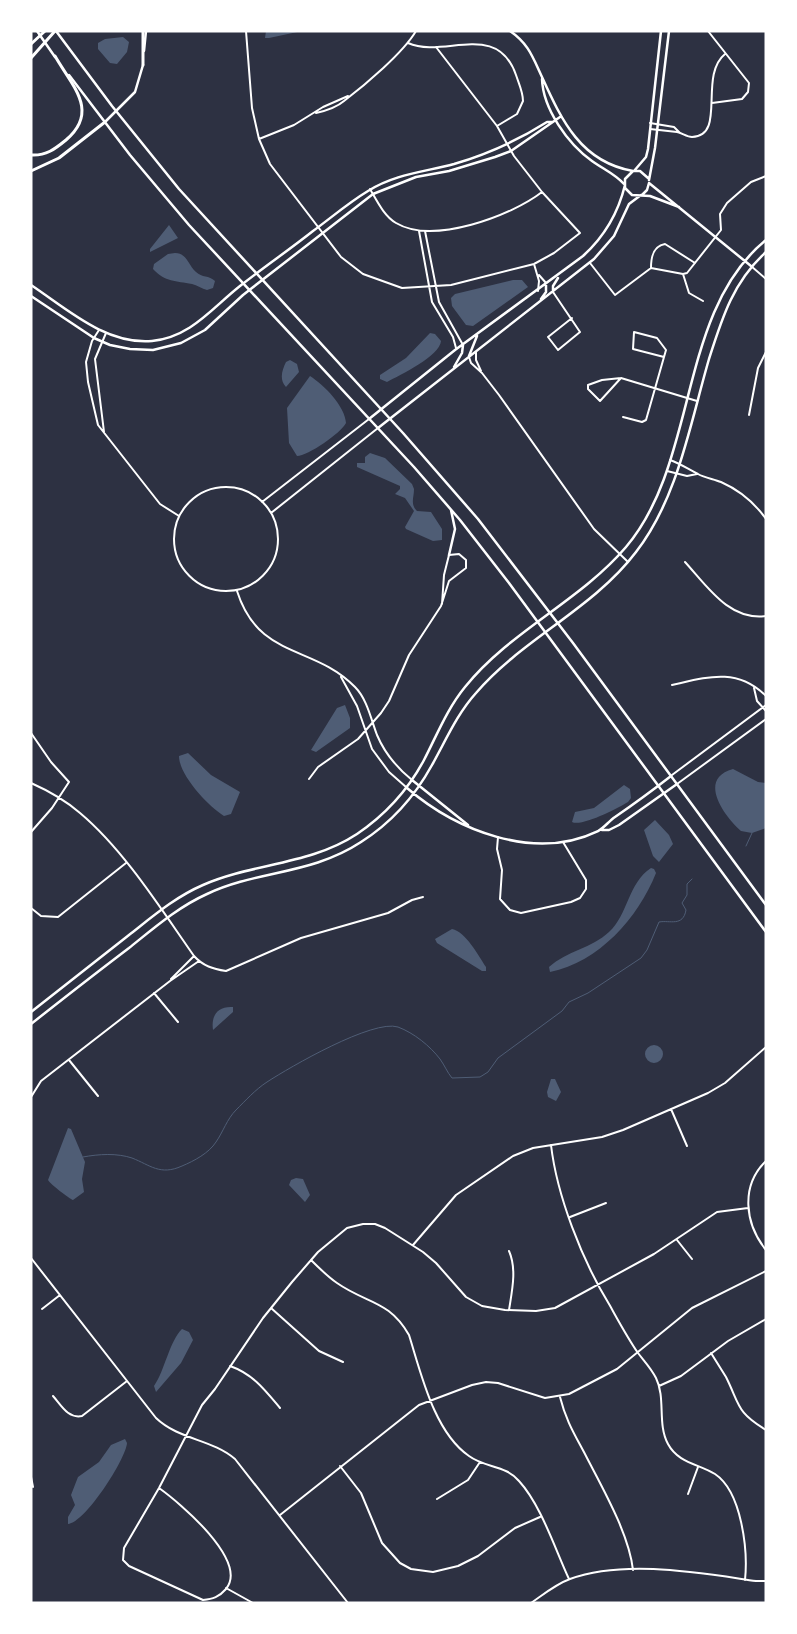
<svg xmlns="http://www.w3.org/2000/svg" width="797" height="1634" viewBox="0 0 797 1634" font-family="'Space Grotesk',sans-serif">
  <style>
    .water { fill: #4f5d75 }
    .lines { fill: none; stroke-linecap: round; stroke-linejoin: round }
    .stream { stroke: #4f5d75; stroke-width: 1 }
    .minor { stroke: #fff; stroke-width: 2 }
    .tertiary { stroke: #fff; stroke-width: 2.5 }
    .secondary { stroke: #fff; stroke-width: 2.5 }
    .motorway { stroke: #fff; stroke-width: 3 }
  </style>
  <rect width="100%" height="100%" fill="#2d3142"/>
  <path class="water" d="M266,31h36l-33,7h-4z
    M123,37l6,5 -2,10 -10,12 -7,-1 -12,-14v-6l7,-4z
    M169,225l9,13 -28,14v-3z
    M175,253c12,0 13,12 21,19 6,6 13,3 19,9l-2,7 -6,2c-5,-1 -10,-5 -15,-6 -16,-3 -27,-2 -39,-15l1,-5 14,-10z
    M513,280h9l6,7 -55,39 -7,-1 -14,-19 -1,-8 4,-4z
    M430,333l5,1 6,7c-1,15 -41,34 -54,41l-7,-3v-4l26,-17z
    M290,360l7,4 2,8 -13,15c-7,-7 -4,-17 0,-25z
    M310,376c14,9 35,30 36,47 -5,10 -38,33 -49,33l-8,-13 -2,-35z
    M370,453l15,5 27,26 2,5c0,9 -4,15 3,22l14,1 11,17v11l-9,1 -27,-12 -1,-2 9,-16 -9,-13 -10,-4 5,-5v-3l-43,-19v-4h8v-6z
    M345,705l5,13v10l-34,24 -5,-2 26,-42z
    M188,753l23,22 29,17 -9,22 -7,2c-16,-10 -45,-41 -45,-60z
    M733,769l25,13 8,1v45l-14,5 -11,-2c-17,-15 -44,-52 -8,-62z
    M624,785l6,4 1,9 -3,4c-10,6 -46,25 -56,20l3,-10 19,-4z
    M655,820l14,15 4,9 -14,18 -6,-6 -9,-26z
    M651,868l3,1 2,4c-18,45 -57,89 -106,99l-1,-5c18,-16 43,-19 60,-35 19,-17 19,-49 42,-64z
    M452,929c14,3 26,26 34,38v4h-4l-45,-28 -2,-4z
    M233,1007v5l-20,18c-2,-14 4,-24 20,-23z
    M645 1054a9 9 0 1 1 18 0a9 9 0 1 1-18 0Z
    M551,1079h4l6,13 -5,9 -8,-4 -1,-5z
    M68,1128l3,1 14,33 -3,17 2,13 -11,8c-3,-1 -23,-16 -25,-20z
    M296,1178l7,1 7,16 -5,7 -16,-17 2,-5z
    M182,1329l7,3 4,8 -12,23 -25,29 -2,-6c11,-16 15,-44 28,-57z
    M125,1439l2,4c-1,16 -42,80 -59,81v-7l7,-12 -4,-10 7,-18 21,-15 12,-17z"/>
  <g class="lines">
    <path class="stream" d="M746,846l6,-13
      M83,1157c16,-3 34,-4 49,1 18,7 28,18 50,8 12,-5 27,-13 34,-24 7,-10 11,-23 20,-32 9,-9 20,-21 31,-28 23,-15 106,-63 131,-55 16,6 32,19 42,32 5,7 7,13 12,19l28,-1 8,-5 10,-14 64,-47 7,-9 19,-9 53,-35 6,-8 12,-28c11,-2 24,5 27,-12l-4,-7 5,-8v-11l5,-5"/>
    <path class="minor" d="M246,31l6,77 7,31 11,25 71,93 22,17 39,14 49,-3 83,-21 20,-11 26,-20 -38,-41
      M708,31l41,52 -1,9 -6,7 -30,4
      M436,47l61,79
      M316,113c9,-2 21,-6 28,-12 21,-16 59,-48 72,-70
      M650,123l24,4 6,6
      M650,129c9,1 18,2 27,3 5,1 10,5 15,5 35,-1 6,-61 33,-83
      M259,139l35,-14 29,-18 25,-11
      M370,189c7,12 14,27 26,34 37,22 115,-7 146,-31l-28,-36 -17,-30 20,-12 6,-13c0,-9 -4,-17 -7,-26 -19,-55 -72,-16 -108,-32
      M419,231l13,71 21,35 3,11
      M425,231l14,71 24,43
      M590,263l25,32 36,-27 32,6 4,-1 34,-43 -1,-16 7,-11 24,-21 15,-6
      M534,264l5,17 -1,10
      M751,266l15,13
      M651,268c0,-11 2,-22 14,-24l30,19
      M683,274l6,19 14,8
      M539,275l7,8
      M553,292l27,40 -22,18 -10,-13 24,-19
      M99,330l-7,11 -6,21 2,20 10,43 62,79 19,12
      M476,352v8l5,11
      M469,357l2,6 11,10 17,22 95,134 33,32
      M621,378l-21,23 -12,-12v-4l14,-5z
      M621,378l76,23
      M749,415l9,-47 8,-16
      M623,417l19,5 4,-2 20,-70 -9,-12 -23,-6 -1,17 31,8
      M104,432l-9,-73 11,-26
      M670,460c11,4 18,9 28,14 7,4 16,5 23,8 18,8 33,20 45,37
      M667,471l20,5 10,-2
      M174 539a52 52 0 1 1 104 0a52 52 0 1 1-104 0Z
      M262,502l107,-83
      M271,513l107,-85
      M685,562c22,24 44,59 81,54
      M237,591c22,69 76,53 118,96 12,12 16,32 22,48 8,19 19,32 35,45
      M341,677l16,29 15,43 17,23 17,15
      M672,685c35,-8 65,-18 94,11
      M754,688l3,13 9,10
      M31,733l20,29 18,20 -17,26 -21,24
      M672,775l94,-70
      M309,779l9,-12 40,-28 23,-26 8,-12 20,-46 32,-49 8,-25 17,-13v-8l-7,-6 -10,1 -5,20 -2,29
      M31,783c18,8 34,17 49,30 44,37 81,96 114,143 9,10 19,13 32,15l75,-33 87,-25 24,-13 11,-3
      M677,784l89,-65
      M498,837l-1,12 5,21 -2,29 10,11 11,3 50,-11 9,-4 6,-9v-9l-23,-38
      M31,908l10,8 17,1 68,-54
      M171,979l23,-23
      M154,993l24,29
      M69,1060l29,36
      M31,1097l10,-16 129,-100 29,-20
      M671,1109l16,37
      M551,1145c6,51 31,115 58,159 9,16 18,33 29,49 6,8 13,15 18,25 10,20 1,46 12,66 10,19 31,20 47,30 27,18 33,77 30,106
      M766,1161c-26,25 -21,63 0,89
      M570,1217l36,-14
      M677,1240l15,19
      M413,1245l43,-50 57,-39 20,-8 69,-11 21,-7 85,-37 17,-10 41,-36
      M509,1251c8,18 3,40 0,59
      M31,1258l125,160c23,22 56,21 79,41l113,144
      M311,1260c8,8 17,17 26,23 30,21 52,17 72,52 12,38 25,97 60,121 16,12 37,9 50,25 22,24 36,68 50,98
      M271,1308l48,43 24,11
      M42,1309l18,-14
      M711,1353c5,8 10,16 15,24 14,28 10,35 40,53
      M230,1366c23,8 35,24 50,42
      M659,1386l22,-10 47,-35 38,-22
      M53,1396c8,9 15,23 29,20l45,-35
      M560,1397c6,24 15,38 26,59 17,33 43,78 47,114
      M340,1466l21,27 21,50 18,20 11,6 22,3 25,-6 20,-10 37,-28 25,-11
      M31,1477l2,10
      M159,1488c21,15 90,73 67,101 -7,8 -13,10 -23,11l-74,-34 -6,-6 1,-12 35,-60 43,-83 13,-16 48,-71 29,-36 26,-30 29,-24 16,-4h12l10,4 38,24 13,11 30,34 16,9 23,4 31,1 19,-3 99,-54 63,-42 31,-4
      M688,1494l10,-27
      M437,1499l31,-19 12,-18
      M280,1515l139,-110 53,-20 14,-3 12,1 47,15 24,-4 48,-25 75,-61 74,-37
      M226,1588l27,15
      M531,1603c13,-9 25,-19 39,-24 55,-20 130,-6 186,2h10"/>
    <path class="tertiary" d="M510,31c19,13 23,27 32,46 20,44 39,85 91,94
      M144,51l2,-20
      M542,79c1,30 26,65 50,82 11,8 23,13 32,23
      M634,171l12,-14 2,-8 13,-118
      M648,178l-8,-7h-7l-8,8v9l7,7 18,1 29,11
      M649,180l6,-32 14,-117
      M649,183l102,83
      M642,195l5,-5 2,-7
      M31,285c36,24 75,60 121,56 39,-4 60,-33 88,-55 24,-19 49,-36 73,-55 18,-13 35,-28 55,-40 27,-17 56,-19 86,-27 34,-10 63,-23 93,-42h5
      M553,292v-6l5,-8
      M31,296l63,42 16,7 20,4 23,1 28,-7 24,-13 38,-35 130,-101 43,-17 33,-6 46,-14 16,-6 49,-34
      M541,299l5,-7v-7
      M469,356l8,-20
      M454,367l8,-14 1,-8
      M369,419l86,-69 128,-94c22,-20 35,-42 42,-71
      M378,428l216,-169 20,-23 15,-32 12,-9
      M412,780l56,45
      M407,788c49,42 127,74 191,43 6,-3 11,-10 17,-14 19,-13 38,-27 56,-41
      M602,830h7l10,-5 58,-41
      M31,1012c33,-26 65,-51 98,-77 23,-18 46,-38 74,-50 50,-22 107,-20 154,-51 28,-19 51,-44 67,-74 13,-25 23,-51 41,-73 45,-56 115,-86 161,-140 73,-86 51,-235 140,-307
      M31,1024c33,-26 65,-51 98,-76 25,-20 49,-41 78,-54 51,-24 104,-19 154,-52 30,-19 54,-46 71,-77 14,-25 25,-51 44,-72 46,-54 117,-84 160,-141 42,-54 54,-128 73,-193 13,-41 24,-77 57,-107"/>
    <path class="secondary" d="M37,31l18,26
      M56,31l56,75 67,83 224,244 75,86 95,124 193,262
      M69,75l61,80 59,70 225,242 46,53 49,63 257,349
      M105,122l30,-30 8,-27
      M449,555l6,-26 -4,-19"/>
    <path class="motorway" d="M143,31v34
      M31,44l14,-13
      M31,58l24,-27
      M31,155c15,1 24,-6 35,-15 34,-29 6,-54 -11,-84
      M31,171l28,-13 46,-36"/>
  </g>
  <rect width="797" height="1634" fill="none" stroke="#ffffff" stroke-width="65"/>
</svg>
